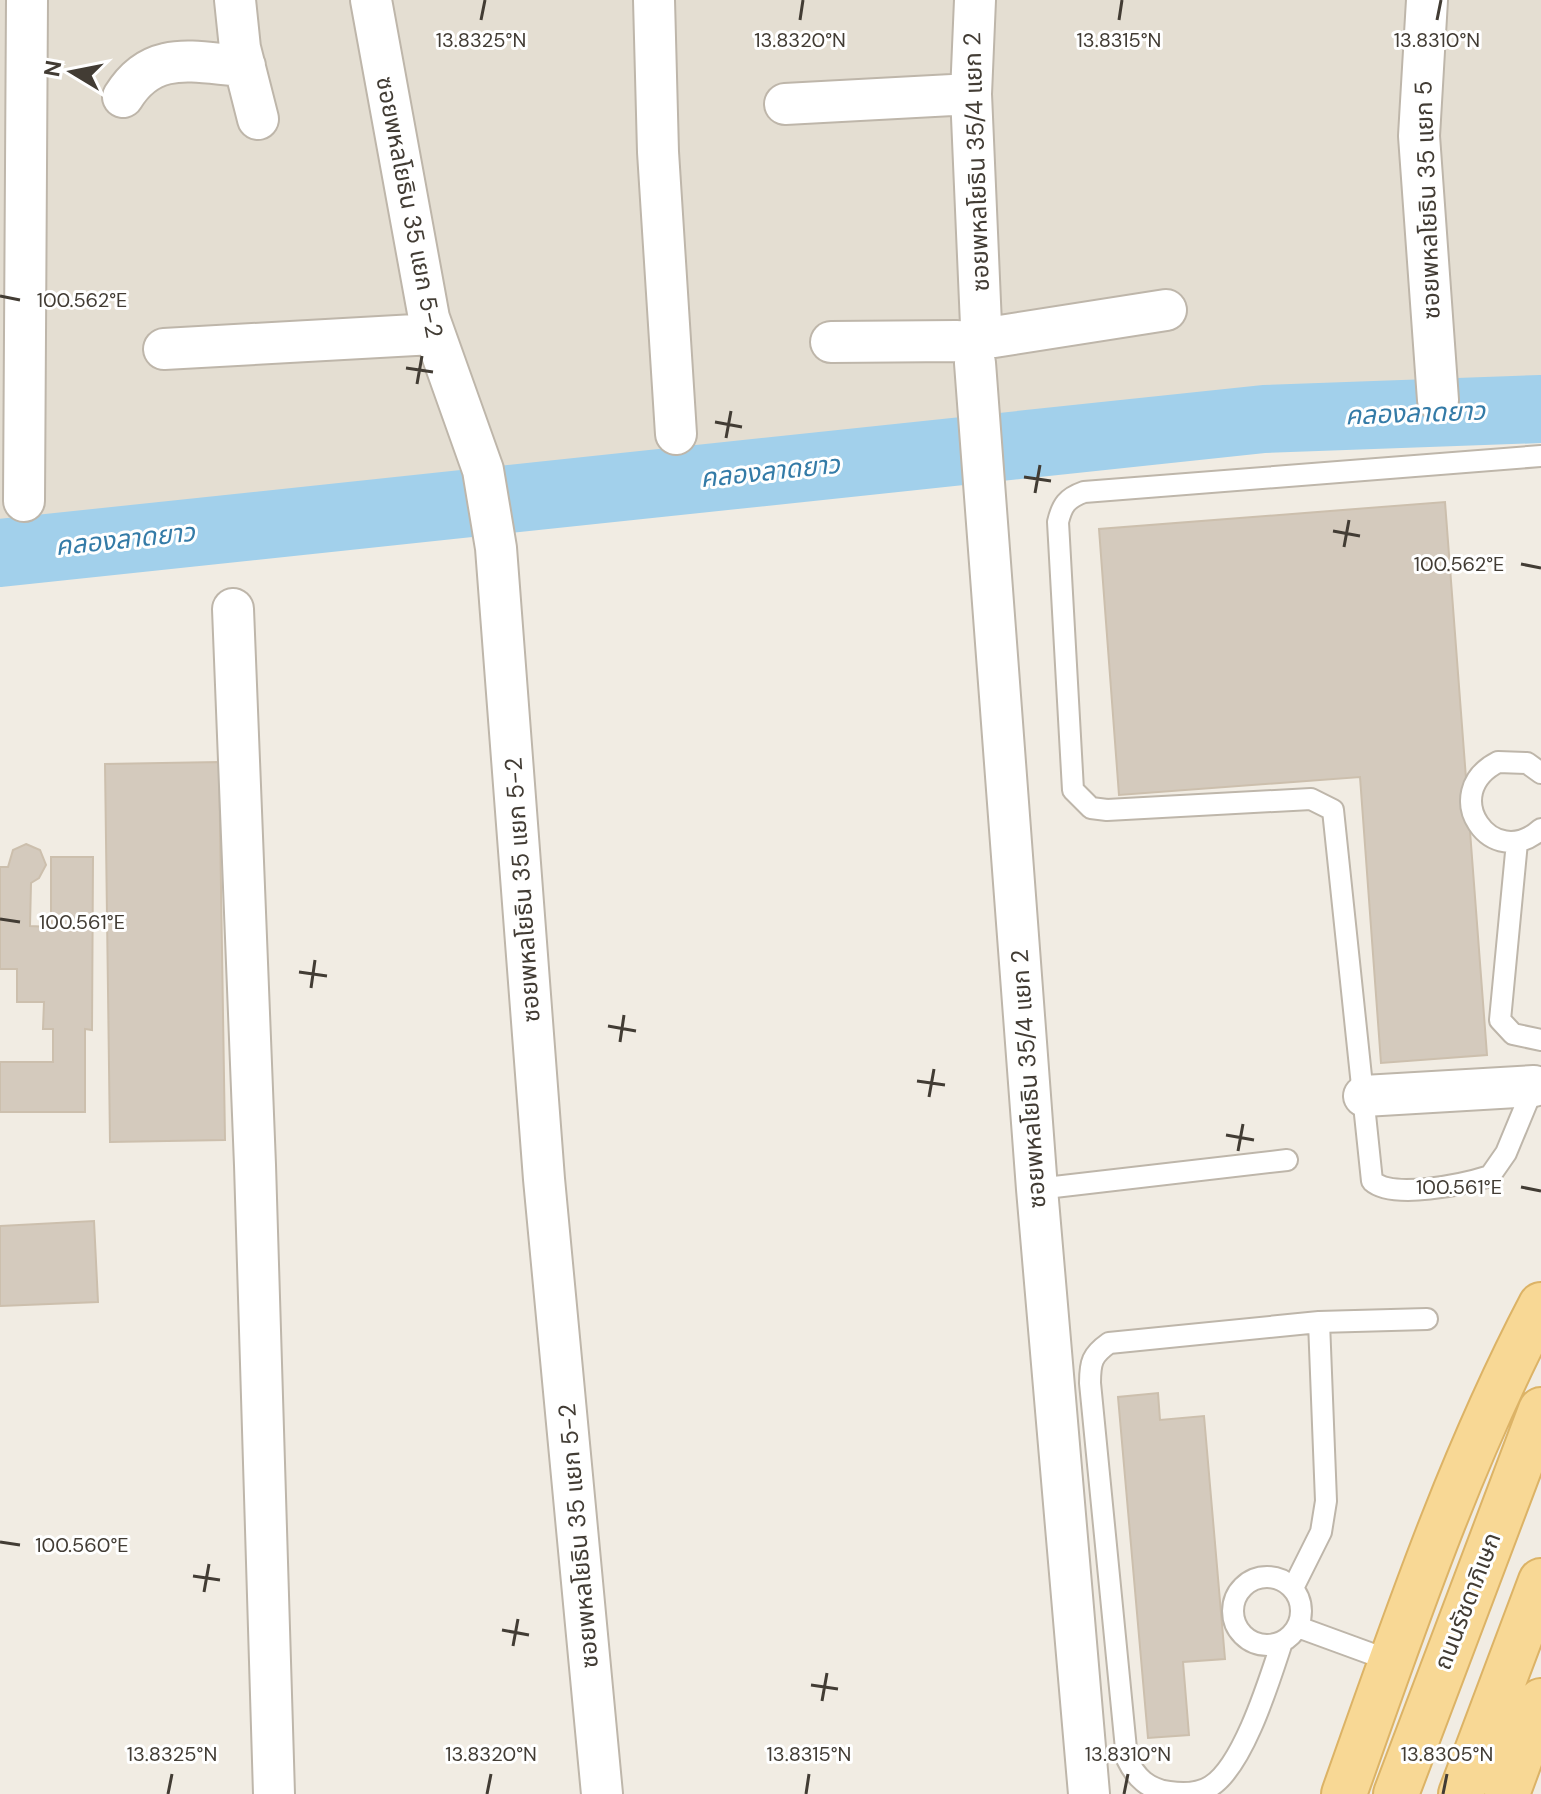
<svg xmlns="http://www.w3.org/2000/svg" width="1541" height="1794" viewBox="0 0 1541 1794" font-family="'DM Sans','Noto Sans Thai',sans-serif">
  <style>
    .residential { fill: #e4ded2 }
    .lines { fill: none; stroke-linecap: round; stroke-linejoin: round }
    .river { stroke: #a2d0eb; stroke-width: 68 }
    .building { fill: #d4cabd; stroke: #ccbfad; stroke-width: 2 }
    .service-casing { stroke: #beb6aa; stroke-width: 24 }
    .minor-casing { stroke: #beb6aa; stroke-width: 44 }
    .primary-casing { stroke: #dcb366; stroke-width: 48 }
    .service { stroke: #fff; stroke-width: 20 }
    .minor { stroke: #fff; stroke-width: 40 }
    .primary { stroke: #f8d895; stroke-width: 44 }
    .ticks { fill: none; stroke: #423c34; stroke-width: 3 }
    .labels { text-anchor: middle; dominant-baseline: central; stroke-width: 6; stroke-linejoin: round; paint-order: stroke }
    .street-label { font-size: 24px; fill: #423c34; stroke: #fff }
    .water-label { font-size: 26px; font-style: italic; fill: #347ba7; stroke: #fff }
    .ticks-label { font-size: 20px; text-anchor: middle; fill: #423c34; stroke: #fff; stroke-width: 6; stroke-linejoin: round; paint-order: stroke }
  </style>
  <rect width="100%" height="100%" fill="#f1ece3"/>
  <path class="residential" d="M0,0h1541v389l-317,10 -1224,129z"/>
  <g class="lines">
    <path class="river" d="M0,553l1264,-134 277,-10"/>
  </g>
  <path class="building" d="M1445,502l42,553 -106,8 -21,-286 -241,18 -20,-266z
    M219,762l6,378 -115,2 -5,-378z
    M26,844l14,6 6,15 -7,13 -8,5 -1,43 21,1v-70h42l-1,173 -7,-1v83h-85v-50h53v-33h-10l1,-27h-27v-33h-17v-102h8l5,-17z
    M94,1221l4,81 -98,4v-80z
    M1158,1393l2,27 44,-4 21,243 -42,3 6,73 -41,3 -30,-341z"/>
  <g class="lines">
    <g class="service-casing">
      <path id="service" d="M1541,773l-14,-10 -29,-1c-61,31 -6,111 43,67
        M1517,842l-17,178 13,14 28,6
        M1535,1083l-29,70 -16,23c-25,8 -97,24 -118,5l-39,-371 -22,-11 -204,11 -16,-2 -18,-18 -15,-268c4,-17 9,-24 26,-30l457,-36
        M1037,1189l250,-29
        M1233 1611a34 34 0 1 1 68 0a34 34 0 1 1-68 0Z
        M1293,1588l28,-56 5,-31 -7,-179
        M1298,1627l93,34
        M1282,1642c-12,36 -38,123 -71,144 -12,8 -28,8 -42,6 -21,-3 -33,-14 -42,-33l-37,-376c0,-21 2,-28 19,-40l210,-21 108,-3"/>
    </g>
    <g class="minor-casing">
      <path id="minor" d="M235,0l5,48 18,71
        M371,0l58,318 54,152 13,78 48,631 58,615
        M654,0l4,152 18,282
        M975,0l-4,94 10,231
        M1427,0l-8,136 19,264
        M123,97c30,-49 72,-34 122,-31
        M785,104l186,-10
        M994,337l172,-27
        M831,342l126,-1
        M164,349l269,-15
        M975,363l62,826 52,605
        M24,501l3,-501
        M233,609l22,556 19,629
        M1364,1096l170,-10"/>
    </g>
    <g class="primary-casing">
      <path id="primary" d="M1344,1794c59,-166 115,-333 197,-489
        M1396,1794l145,-384
        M1461,1794l80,-213
        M1507,1794l34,-93"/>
    </g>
    <use href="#service" class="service"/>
    <use href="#minor" class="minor"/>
    <use href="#primary" class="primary"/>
  </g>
  <path class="ticks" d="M481,20l4,-20M800,20l3,-20M1119,20l3,-20M1437,20l4,-20M0,296l20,4M406,368l27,4M417,384l5,-28M715,422l27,5M726,438l5,-27M1024,477l27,4M1035,493l5,-28M1333,531l27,5M1344,547l5,-27M1521,564l20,4M0,919l20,3M299,972l28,4M311,988l4,-28M608,1026l28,5M620,1042l4,-27M917,1081l28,4M929,1097l5,-28M1226,1135l28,5M1238,1151l5,-27M1521,1187l20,4M0,1542l20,3M193,1576l27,4M204,1592l5,-28M502,1630l27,5M513,1646l5,-27M811,1685l27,4M822,1701l5,-28M168,1794l4,-20M487,1794l4,-20M806,1794l3,-20M1124,1794l4,-20M1443,1794l4,-20"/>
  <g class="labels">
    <g class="street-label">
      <text transform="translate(976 162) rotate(-92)">ซอยพหลโยธิน 35/4 แยก 2</text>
      <text transform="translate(1427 200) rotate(-92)">ซอยพหลโยธิน 35 แยก 5</text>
      <text transform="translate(410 207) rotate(79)">ซอยพหลโยธิน 35 แยก 5-2</text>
      <text transform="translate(522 890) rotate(-94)">ซอยพหลโยธิน 35 แยก 5-2</text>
      <text transform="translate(1028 1079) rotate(-94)">ซอยพหลโยธิน 35/4 แยก 2</text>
      <text transform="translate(578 1536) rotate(-95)">ซอยพหลโยธิน 35 แยก 5-2</text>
      <text transform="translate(1467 1601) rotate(-69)">ถนนรัชดาภิเษก</text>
    </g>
    <g class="water-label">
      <text transform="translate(1415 413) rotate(-2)">คลองลาดยาว</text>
      <text transform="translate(770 471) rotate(-6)">คลองลาดยาว</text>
      <text transform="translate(125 539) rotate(-6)">คลองลาดยาว</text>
    </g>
  </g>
  <g class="ticks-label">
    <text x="1119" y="47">13.8315°N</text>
    <text x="481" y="47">13.8325°N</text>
    <text x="800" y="47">13.8320°N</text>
    <text x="1437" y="47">13.8310°N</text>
    <text x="82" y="307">100.562°E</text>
    <text x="1459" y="571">100.562°E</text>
    <text x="82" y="929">100.561°E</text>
    <text x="1459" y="1194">100.561°E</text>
    <text x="82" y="1552">100.560°E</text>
    <text x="172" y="1761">13.8325°N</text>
    <text x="491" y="1761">13.8320°N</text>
    <text x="809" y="1761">13.8315°N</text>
    <text x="1128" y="1761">13.8310°N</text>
    <text x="1447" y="1761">13.8305°N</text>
  </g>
  <g transform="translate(72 72) rotate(280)" stroke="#ffffff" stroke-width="6" paint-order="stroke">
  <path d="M0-6L14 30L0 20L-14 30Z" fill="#423c34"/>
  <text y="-12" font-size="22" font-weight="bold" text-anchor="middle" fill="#423c34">N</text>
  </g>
</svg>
